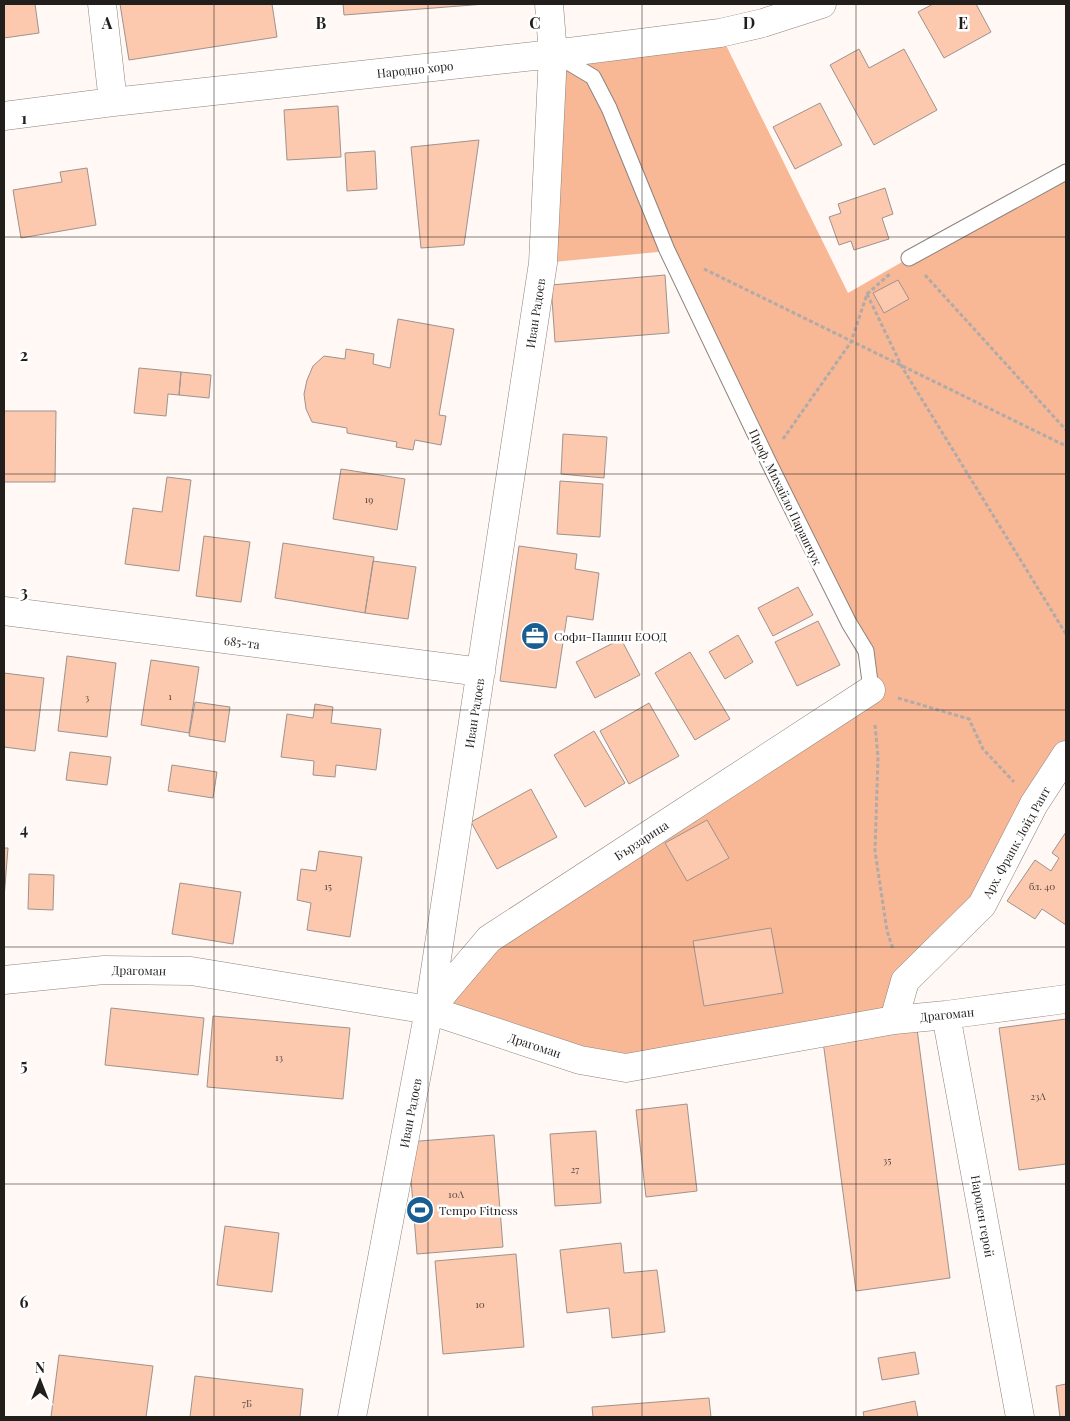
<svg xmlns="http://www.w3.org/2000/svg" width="1070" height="1421" viewBox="0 0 1070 1421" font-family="'Playfair Display',serif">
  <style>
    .green { fill: #f8b795 }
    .building { fill: #fcc8ae; stroke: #9e938e }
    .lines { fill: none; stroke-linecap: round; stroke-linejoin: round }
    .lane-casing { stroke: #8d837e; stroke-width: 17 }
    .street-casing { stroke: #8d837e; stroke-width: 29 }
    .path { stroke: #b0aaa8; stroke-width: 3; stroke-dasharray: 4 2.5; stroke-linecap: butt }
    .lane { stroke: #fff; stroke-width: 15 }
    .street { stroke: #fff; stroke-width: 28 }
    .grid { fill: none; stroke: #221e1c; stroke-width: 1; stroke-opacity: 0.55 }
    .labels { text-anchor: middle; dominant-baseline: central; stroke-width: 5; stroke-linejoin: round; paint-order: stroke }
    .number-label { font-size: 10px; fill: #584840 }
    .street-label { font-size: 12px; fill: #221e1c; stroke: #fff }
    .poi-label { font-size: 12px; fill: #221e1c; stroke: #fff; text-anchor: start }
    .grid-label { font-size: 16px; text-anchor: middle; font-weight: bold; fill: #221e1c; stroke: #fff; stroke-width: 5; stroke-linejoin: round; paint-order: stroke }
  </style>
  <rect width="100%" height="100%" fill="#fff8f5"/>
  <path class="green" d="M720,33l128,260 61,-35 157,-86v583l-84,150 -77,76 -11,39 -268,48 -197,-58 60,-71 382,-249 -5,-39 -198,-400 -125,12 10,-209z"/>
  <path class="building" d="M4,4h31l4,29 -35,5z
    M120,4h152l5,33 -148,23z
    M343,4h142l-141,11z
    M933,4h43l15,28 -47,26 -26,-46z
    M859,49l10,19 35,-19 33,61 -63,35 -44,-80z
    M820,103l22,42 -47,24 -22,-42z
    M338,106l3,51 -54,3 -3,-50z
    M479,140l-15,105 -43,3 -10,-101z
    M375,151l2,38 -30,2 -2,-38z
    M87,168l9,57 -75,13 -8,-48 49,-8 -2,-10z
    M885,188l8,26 -11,4 7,21 -35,11 -3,-9 -12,4 -10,-28 12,-4 -3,-9z
    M665,275l4,58 -114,9 -4,-57z
    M898,280l11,19 -25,14 -11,-20z
    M398,319l56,10 -15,86 7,1 -5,29 -26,-5 -2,10 -17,-3 1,-5 -50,-9v-5l-35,-6 -6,-13 -2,-15 3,-14 6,-14 11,-10 21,3 1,-10 28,5 -1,10 17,4z
    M139,368l42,4 -2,23 -11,-1 -2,22 -32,-3z
    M181,372l30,3 -2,23 -30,-3z
    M4,411h52l-1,71h-51z
    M563,434l44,3 -3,41 -43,-4z
    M341,469l64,10 -8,51 -64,-11z
    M167,477l24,3 -12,91 -54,-7 8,-56 29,4z
    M560,481l43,3 -3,53 -43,-3z
    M204,536l46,6 -9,60 -45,-6z
    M283,543l91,14 -9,56 -90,-15z
    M519,546l58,8 -2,15 24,4 -6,47 -26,-4 -11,72 -56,-7z
    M373,561l43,6 -8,52 -43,-6z
    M798,587l15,28 -40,21 -15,-28z
    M818,621l22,44 -43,21 -22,-44z
    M738,635l15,27 -28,17 -16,-27z
    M621,639l19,36 -45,23 -19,-36z
    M690,652l40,67 -35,21 -40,-67z
    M67,656l49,7 -9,74 -49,-6z
    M151,660l48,7 -10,66 -48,-8z
    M4,673l40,5 -9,73 -31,-4z
    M195,702l35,5 -5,35 -36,-6z
    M649,703l30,53 -50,28 -29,-53z
    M315,704l18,3 -2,16 50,6 -5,41 -40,-5 -1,12 -22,-2 1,-14 -33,-4 6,-43 26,4z
    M594,731l31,52 -40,24 -31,-52z
    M70,752l41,5 -4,28 -41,-5z
    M172,765l45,7 -4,26 -45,-7z
    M531,789l26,48 -60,32 -26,-47z
    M707,820l22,38 -42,23 -22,-38z
    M1066,832v93l-24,-16 -7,10 -28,-18 28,-41 16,11 8,-13 -7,-5z
    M4,848h4l-4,50z
    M319,851l43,6 -12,80 -43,-7 4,-27 -14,-3 4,-31 15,2z
    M29,874l25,1 -1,35 -25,-1z
    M180,883l61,9 -8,52 -61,-10z
    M771,928l12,65 -79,13 -11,-65z
    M111,1008l93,10 -6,57 -93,-10z
    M213,1016l137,12 -7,71 -136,-12z
    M1066,1019v145l-47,6 -20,-142z
    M917,1029l33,249 -94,13 -33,-250z
    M687,1104l10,87 -51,6 -10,-87z
    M596,1131l5,72 -46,3 -5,-72z
    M494,1135l9,112 -86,7 -9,-112z
    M225,1226l54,7 -7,59 -55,-7z
    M621,1243l3,30 33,-3 8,62 -53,6 -3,-30 -42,5 -7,-63z
    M516,1254l8,93 -81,7 -8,-93z
    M915,1352l4,22 -37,6 -4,-22z
    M59,1355l94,11 -7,51h-95z
    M195,1376l108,13 -3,28h-110z
    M1066,1384v33h-6l-4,-31z
    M709,1398l2,19h-118l-1,-10z
    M915,1401l3,16h-54l-1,-5z"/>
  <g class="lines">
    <g class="lane-casing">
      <path id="lane" d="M556,55l37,22 16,31 58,142 101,211 81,162 17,28 5,39
        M909,258l157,-86"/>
    </g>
    <g class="street-casing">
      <path id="street" d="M102,4l11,98
        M4,116l109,-14 440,-48 167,-21 43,-10 59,-19
        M4,611l477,61
        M4,980l100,-10 87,1 238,39 151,50 46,8 268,-48 52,-5 120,-16
        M429,1010l60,-71 382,-249
        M946,1015l74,402
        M894,1020l11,-39 77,-76 52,-101 32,-49
        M352,1417l77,-407 114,-747 10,-209 -4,-50"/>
    </g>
    <path class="path" d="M704,269l362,177
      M925,275l141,155
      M867,294l35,73 164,267
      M783,439l68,-97 16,-48 24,-21
      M898,698l71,21 14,30 31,33
      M875,725l3,32 -3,94 12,80 6,18"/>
    <use href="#lane" class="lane"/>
    <use href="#street" class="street"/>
  </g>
  <path class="grid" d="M214,4v1413M428,4v1413M642,4v1413M856,4v1413M4,237h1062M4,474h1062M4,710h1062M4,947h1062M4,1184h1062"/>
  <defs>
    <g id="office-disc" transform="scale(1.4375)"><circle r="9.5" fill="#185e92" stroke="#fff"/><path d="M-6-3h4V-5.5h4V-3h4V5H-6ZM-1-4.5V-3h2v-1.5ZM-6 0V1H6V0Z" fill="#fff"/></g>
    <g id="stadium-disc" transform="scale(1.4375)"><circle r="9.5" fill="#185e92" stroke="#fff"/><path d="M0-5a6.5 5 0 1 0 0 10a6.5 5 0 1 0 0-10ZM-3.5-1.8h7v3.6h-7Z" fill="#fff"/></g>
  </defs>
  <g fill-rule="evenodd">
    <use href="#office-disc" x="535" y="636"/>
    <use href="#stadium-disc" x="420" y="1210"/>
  </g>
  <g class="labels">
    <g class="number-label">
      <text x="369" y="499">19</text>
      <text x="170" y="696">1</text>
      <text x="87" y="697">3</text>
      <text x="328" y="886">15</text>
      <text x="1042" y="886">бл. 40</text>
      <text x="279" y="1057">13</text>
      <text x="1038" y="1096">23А</text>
      <text x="887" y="1160">35</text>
      <text x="575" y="1169">27</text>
      <text x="456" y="1194">10A</text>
      <text x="480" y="1304">10</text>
      <text x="247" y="1403">7Б</text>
    </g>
    <g class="street-label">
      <text transform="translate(415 69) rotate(-6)">Народно хоро</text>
      <text transform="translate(535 313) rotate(-81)">Иван Радоев</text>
      <text transform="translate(786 497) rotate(64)">Проф. Михайло Парашчук</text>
      <text transform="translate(242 642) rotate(7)">685-та</text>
      <text transform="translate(474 713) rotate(-81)">Иван Радоев</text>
      <text transform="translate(641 840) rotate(-33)">Бързарица</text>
      <text transform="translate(1016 842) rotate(-61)">Арх. Франк Лойд Раит</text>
      <text transform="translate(139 970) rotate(1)">Драгоман</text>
      <text transform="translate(947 1014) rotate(-6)">Драгоман</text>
      <text transform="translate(535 1045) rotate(18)">Драгоман</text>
      <text transform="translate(410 1113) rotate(-79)">Иван Радоев</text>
      <text transform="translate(983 1216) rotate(80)">Народен герой</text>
    </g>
    <g class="poi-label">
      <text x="554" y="636">Софи-Пашин ЕООД</text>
      <text x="439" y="1210">Tempo Fitness</text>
    </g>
  </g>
  <g class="grid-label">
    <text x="107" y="29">A</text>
    <text x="321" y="29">B</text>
    <text x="535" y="29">C</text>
    <text x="749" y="29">D</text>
    <text x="963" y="29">E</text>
    <text x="24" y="124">1</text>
    <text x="24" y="361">2</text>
    <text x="24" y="598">3</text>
    <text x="24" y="835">4</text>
    <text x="24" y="1071">5</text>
    <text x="24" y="1308">6</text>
  </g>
  <rect width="1070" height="1421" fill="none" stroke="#221e1c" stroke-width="10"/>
  <g transform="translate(40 1381)" stroke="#ffffff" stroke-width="4" paint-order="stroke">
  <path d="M0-4L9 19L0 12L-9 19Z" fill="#221e1c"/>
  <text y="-8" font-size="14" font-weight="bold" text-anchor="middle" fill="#221e1c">N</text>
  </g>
</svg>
